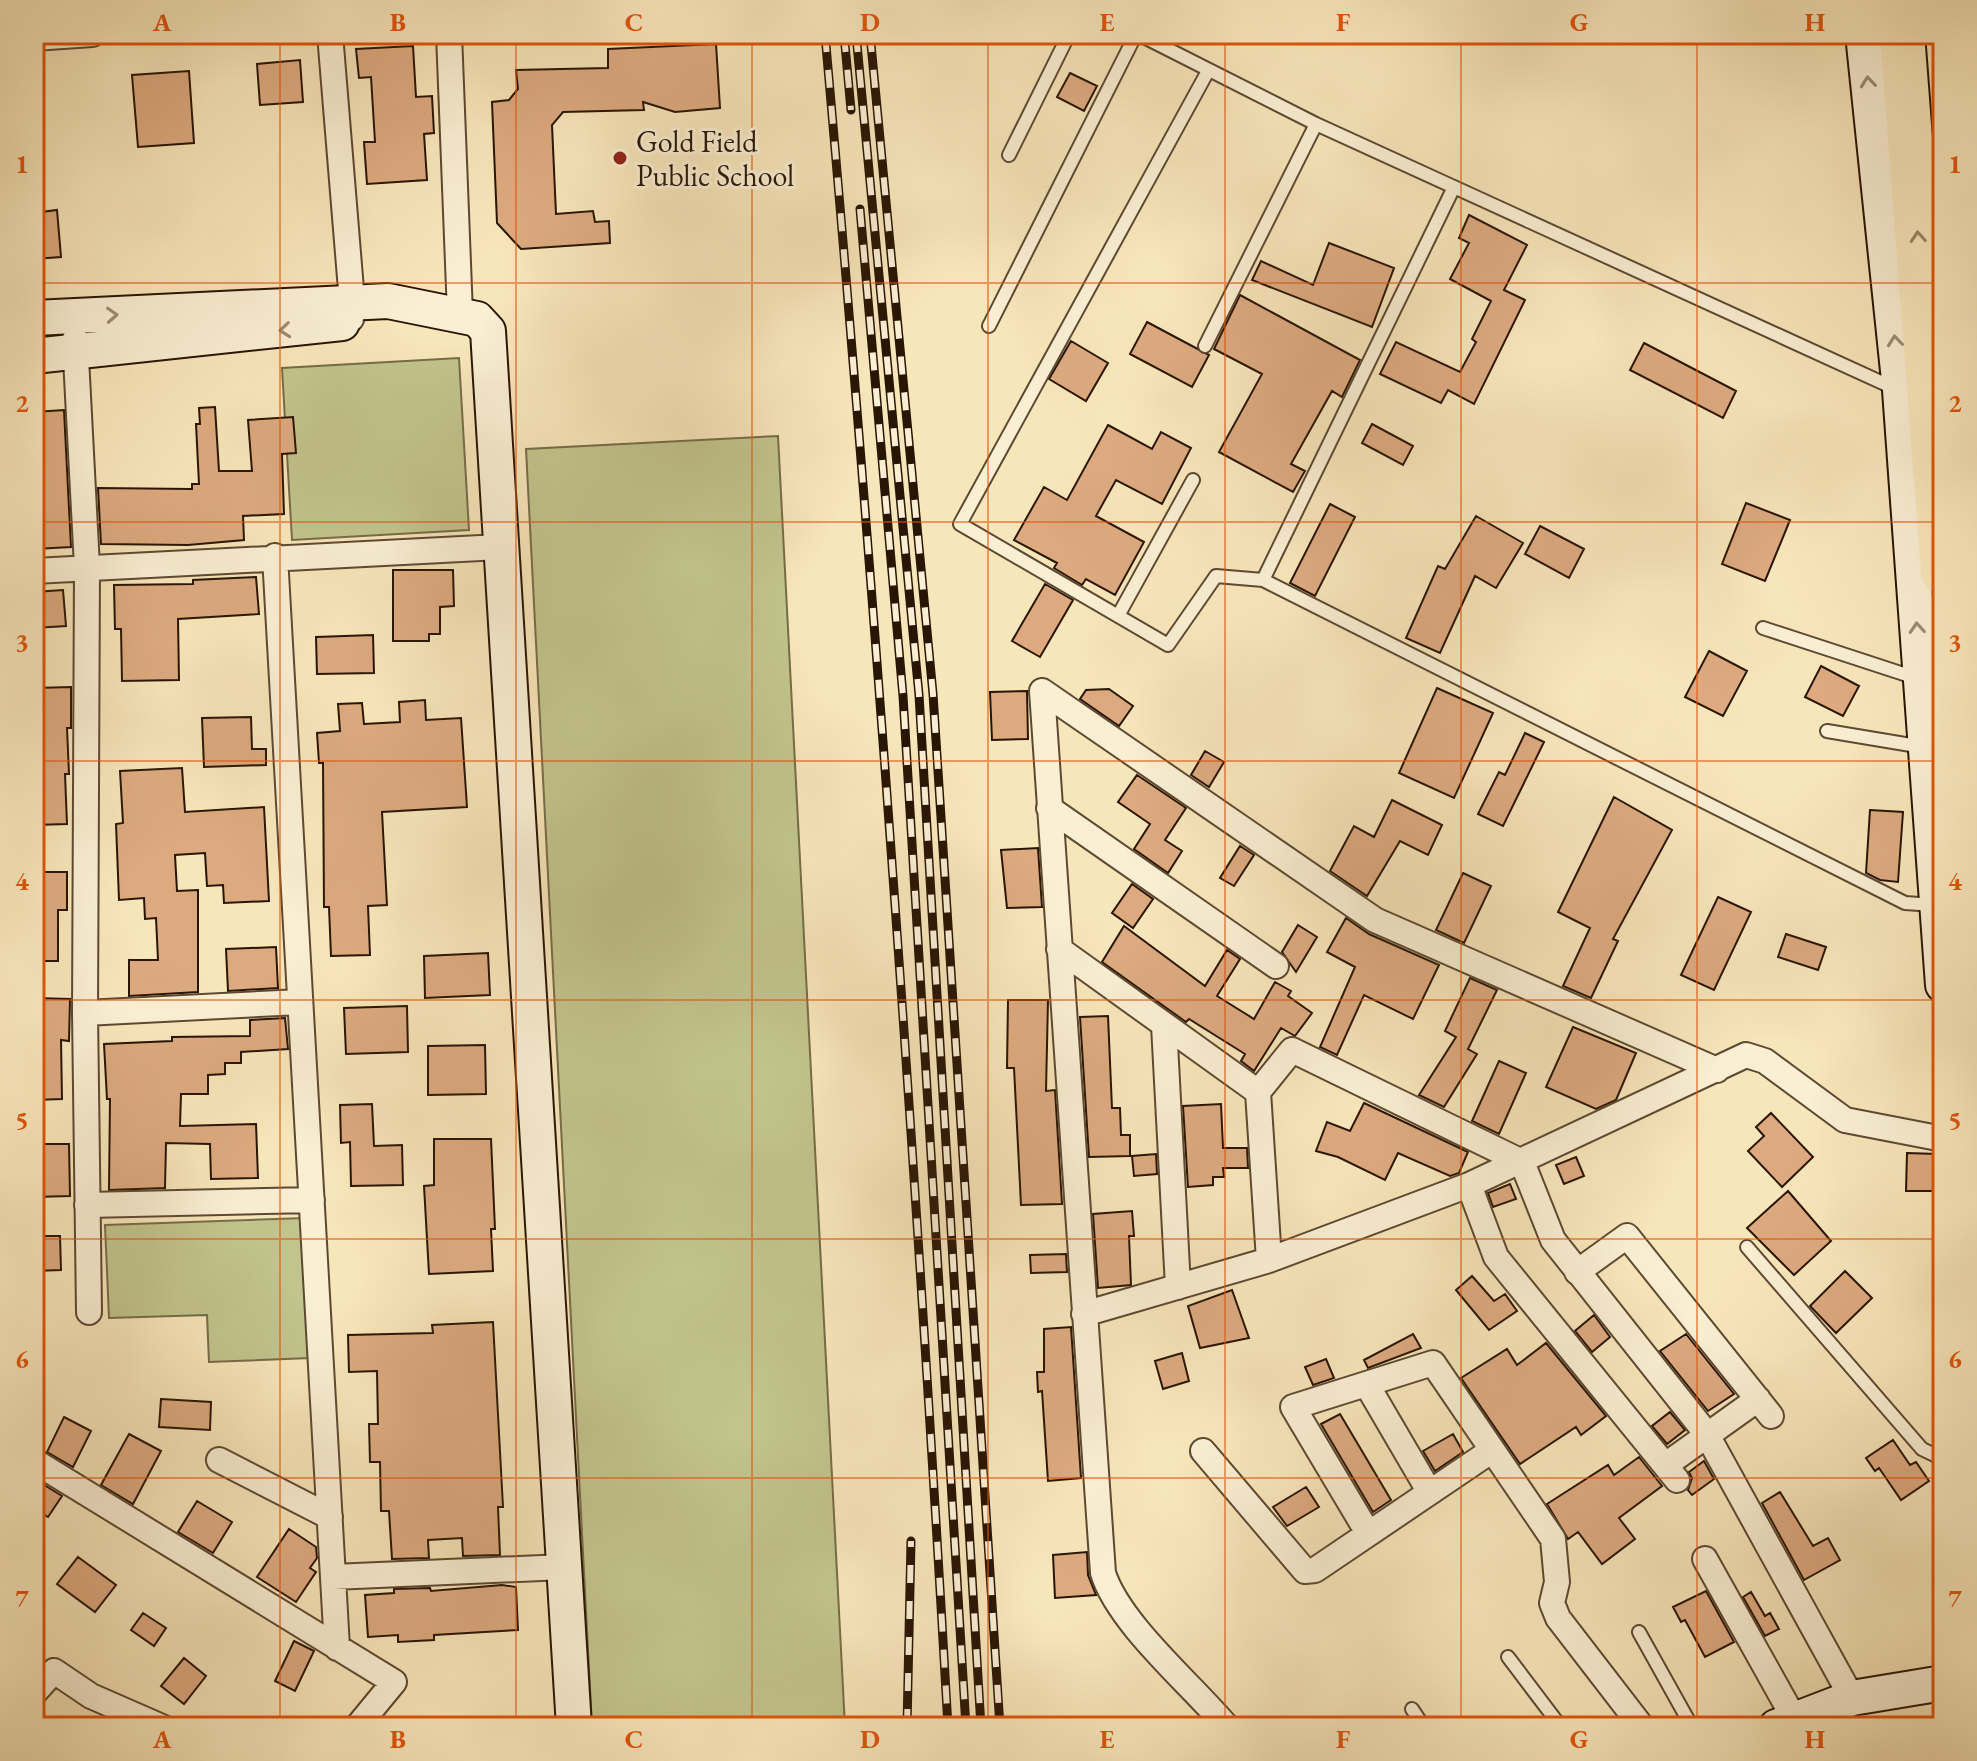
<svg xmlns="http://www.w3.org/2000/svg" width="1977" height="1761" viewBox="0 0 1977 1761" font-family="'EB Garamond',serif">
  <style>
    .green { fill: #c2c48d; stroke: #766c48; stroke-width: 2 }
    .building { fill: #ddaa80; stroke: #291503; stroke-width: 2 }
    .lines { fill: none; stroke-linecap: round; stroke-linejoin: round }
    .lane-casing { stroke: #5d4931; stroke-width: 16 }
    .street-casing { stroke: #5d4931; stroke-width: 28 }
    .secondary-casing { stroke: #291503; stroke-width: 38 }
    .highway-casing { stroke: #291503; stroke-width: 48 }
    .lane { stroke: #faefd3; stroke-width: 12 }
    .street { stroke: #faefd3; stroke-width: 24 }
    .secondary { stroke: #faefd3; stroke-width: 34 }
    .highway { stroke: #f8e6bb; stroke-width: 44 }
    .rail-casing { stroke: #291503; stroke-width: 9 }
    .rail { stroke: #faefd3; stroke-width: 6; stroke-dasharray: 18; stroke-linecap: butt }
    .oneway { stroke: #9c8d75 }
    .oneway2 { stroke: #9b8868 }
    .grid { fill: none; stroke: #de560c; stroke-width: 2; stroke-opacity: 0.55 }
    .poi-dot { fill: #8f2418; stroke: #faefd3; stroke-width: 3 }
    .labels { text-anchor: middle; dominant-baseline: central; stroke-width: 6; stroke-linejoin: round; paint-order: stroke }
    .poi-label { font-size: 30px; fill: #291503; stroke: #faefd3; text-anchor: start }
    .neatline { fill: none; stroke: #de560c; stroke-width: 3 }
    .grid-label { font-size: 26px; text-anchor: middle; font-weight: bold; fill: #de560c }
  </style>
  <rect width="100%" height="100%" fill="#f8e6bb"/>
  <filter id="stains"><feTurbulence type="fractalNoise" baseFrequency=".0025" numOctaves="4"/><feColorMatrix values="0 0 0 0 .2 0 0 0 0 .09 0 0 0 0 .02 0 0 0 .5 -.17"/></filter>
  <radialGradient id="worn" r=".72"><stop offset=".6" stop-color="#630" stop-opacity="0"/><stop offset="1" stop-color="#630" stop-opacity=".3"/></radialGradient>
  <path class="green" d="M459,358l10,172 -177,10 -10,-172z
    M778,436l67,1291h-253l-66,-1278z
    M305,1218l5,140 -101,4 -2,-47 -98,3 -4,-93z"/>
  <path class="building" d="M716,44l4,64 -45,4 -32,-10 1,8 -81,2 -11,13 4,89 37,-3 2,11 14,-1 1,22 -89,6 -24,-26 -5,-121 17,-2 9,-11 -2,-19 92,-2v-19z
    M413,46l3,51 16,-1 2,37 -10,1 3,46 -60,4 -3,-42h11l-4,-65 -12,1 -3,-29z
    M300,60l3,42 -43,3 -3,-41z
    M189,71l5,72 -56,4 -6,-72z
    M1070,73l27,13 -13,25 -27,-14z
    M57,210l4,47 -27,2v-46z
    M1469,215l58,30 -23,45 21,10 -51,104 -26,-14 -7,13 -61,-29 16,-32 64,30 16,-30 -4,-3 19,-38 -41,-22 19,-36 -10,-5z
    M1329,243l65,25 -22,59 -120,-47 9,-19 52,24z
    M1240,295l120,65 -18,37 -10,-6 -41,73 14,7 -12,21 -74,-40 43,-78 -48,-25z
    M1147,322l62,33 -17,32 -62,-33z
    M1071,341l37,22 -22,38 -37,-22z
    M1644,343l92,48 -13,27 -93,-48z
    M215,407l4,64h33l-4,-51 45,-3 3,36 -14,1 2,60 -41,2 1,24 -56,5 -87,-1 -3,-56 94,1v-5h7l-3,-60h4l-1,-16z
    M64,410l7,137 -36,2 -1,-137z
    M1372,424l41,22 -10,19 -41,-22z
    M1108,425l44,24 9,-17 30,16 -29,56 -46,-24 -20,36 48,26 -29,53 -29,-16 -4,6 -28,-17 3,-5 -43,-23 30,-53 23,13z
    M1746,503l44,17 -25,61 -43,-17z
    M1330,504l25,13 -40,79 -25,-13z
    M1476,516l47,27 -27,45 -21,-12 -35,77 -34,-15 32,-72 7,3z
    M1540,526l44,23 -15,29 -44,-24z
    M393,570h60l1,36 -14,1v27h-11v7h-36z
    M256,577l3,37 -81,5 1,61 -57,1 -1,-52h-6l-1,-44 79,-1v-4z
    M1045,584l28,16 -33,57 -28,-16z
    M63,590l3,36 -32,2v-36z
    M373,635l1,38 -57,1 -1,-37z
    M1709,651l38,20 -24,45 -38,-19z
    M1821,666l38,20 -16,30 -38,-19z
    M71,687v41h-4l2,46h-4l2,50 -33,1v-137z
    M1437,688l56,25 -39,85 -55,-25z
    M1109,689l24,17 -14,20 -39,-27 6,-9z
    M1027,691l1,48 -36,1 -2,-48z
    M425,700l1,20 35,-2 6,89 -85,5 5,93 -19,1 2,49 -39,1 -2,-49h-5l-1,-144h-4l-2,-30 23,-2 -2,-27 24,-1 2,21 36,-2 -1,-20z
    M251,717l1,32h14v16l-62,2 -2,-49z
    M1525,733l19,9 -41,84 -25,-12 21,-42 6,3z
    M1205,751l19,11 -15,25 -18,-12z
    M182,768l3,44 79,-5 5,94 -45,2 -1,-18 -16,1 -2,-33 -30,2 2,36 21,-1v102l-69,4v-36h29l-2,-42 -11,1 -1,-21 -25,2 -3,-76 7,-1 -3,-52z
    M1137,775l49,33 -21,32 17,11 -14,22 -34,-24 16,-25 -32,-22z
    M1614,797l58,33 -59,109 5,2 -27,57 -28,-12 27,-58 -32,-16z
    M1392,800l50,25 -14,30 -28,-14 -33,55 -37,-25 24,-45 20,11z
    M1870,810l33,2 -5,70 -18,-2 -14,-7z
    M1240,846l14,9 -20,31 -14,-8z
    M1038,848l4,59 -35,1 -6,-58z
    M34,872h33v38h-9v51h-24z
    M1463,873l28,13 -27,57 -28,-13z
    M1132,884l21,15 -20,29 -21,-15z
    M1718,897l33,15 -37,78 -33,-15z
    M1346,918l23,16 70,31 -26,54 -49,-24 -27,60 -17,-8 35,-80 -28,-15z
    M1298,925l19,12 -21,35 -14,-20z
    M1124,926l81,60 22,-36 13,9 -23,37 37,23 21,-37 16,9 -3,5 24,17 -17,23 -14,-8 -27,43 -13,-10 4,-7 -56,-35 -3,3 -84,-60z
    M1786,934l40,13 -8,23 -40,-13z
    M276,947l2,41 -50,3 -2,-42z
    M488,953l2,42 -65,3 -1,-42z
    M1470,978l27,12 -29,59 9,5 -33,53 -25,-12 37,-58 -11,-6z
    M34,998l36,1 -1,42 -8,-1 1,59 -28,1z
    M1008,1000h40l-2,91 9,-1 7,114 -41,1 -7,-137h-7z
    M407,1006l1,46 -62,2 -2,-46z
    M1108,1016l4,92h8l1,27h9v21l-41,1 -9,-140z
    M285,1018l3,31 -47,3v11h-16v11l-17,1v19h-27l-1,32 76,-2 2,54 -47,1 -1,-35 -44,-1 -1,45 -56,2 1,-91h-3l-3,-55 68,-3v-4l78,-1v-16z
    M1573,1027l63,26 -20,47 -20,9 -50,-22z
    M485,1045l1,49 -58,1v-49z
    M1499,1061l27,12 -27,61 -27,-13z
    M1364,1103l104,49 -9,21 -9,3 -52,-23 -13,27 -47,-23 -22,-6 11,-29 23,9z
    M372,1104l2,42 28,-1 1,40 -52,1 -1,-44 -9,1 -1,-38z
    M1221,1104l2,44h24l1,20h-25l1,9h-11v8l-25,2 -5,-81z
    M1771,1113l42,44 -31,30 -34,-36 16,-15 -8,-9z
    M434,1139h57l4,90h-4l2,42 -64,3 -5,-88 10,-1z
    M34,1144h35l1,52 -36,1z
    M1907,1153l30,1 -1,37h-30z
    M1156,1154l1,20 -23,2 -2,-20z
    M1576,1157l8,19 -20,8 -8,-19z
    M1510,1184l6,15 -23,8 -5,-14z
    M1788,1191l43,50 -37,34 -47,-47z
    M1132,1211l2,25h-5l2,49 -33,3 -5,-74z
    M34,1236h26l1,34 -27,1z
    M1066,1254l1,18 -36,1 -1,-18z
    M1845,1271l27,27 -36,35 -26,-27z
    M1472,1276l22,25 11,-7 12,17 -28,19 -33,-40z
    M1232,1290l17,48 -49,10 -12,-42z
    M1594,1315l16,22 -18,15 -17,-21z
    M493,1322l10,185h-5l2,48 -37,1 -1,-18 -34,2 1,18 -37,1 -3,-48h-8l-1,-49h-10l-1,-38h9l-1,-53 -28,1 -1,-37 85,-2 -1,-8z
    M1071,1327l10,151 -33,3 -6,-90 -4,1 -1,-20h7v-43z
    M1413,1334l8,14 -53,20 -4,-8z
    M1686,1334l48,60 -26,17 -48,-60z
    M1546,1343l60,73 -25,19 -5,-8 -56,37 -59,-86 46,-29 10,16z
    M1182,1353l7,28 -26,8 -8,-28z
    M1326,1359l8,19 -21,7 -8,-18z
    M161,1399l50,3 -1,28 -51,-3z
    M1670,1412l15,18 -18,14 -15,-18z
    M1340,1414l51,86 -18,12 -52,-88z
    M64,1417l27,14 -18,36 -26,-15z
    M129,1434l32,17 -28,53 -32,-19z
    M1453,1434l10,18 -28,19 -12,-20z
    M1893,1440l17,25 6,-3 13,19 -28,19 -22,-32 -4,3 -9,-13z
    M1639,1457l23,29 -43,32 16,21 -33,25 -24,-32 -10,7 -21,-35 61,-39 6,10z
    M1704,1461l10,18 -22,16 -4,-5 4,-12 -3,-6z
    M36,1480l26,16 -14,21 -14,-8z
    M1306,1487l13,20 -32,19 -14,-19z
    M1780,1492l33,54 15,-8 12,22 -36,20 -42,-77z
    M197,1501l35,21 -19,31 -35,-21z
    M289,1529l27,18 1,11 -7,10 6,4 -20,30 -39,-25z
    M1087,1552l1,23 8,20 -41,3 -2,-43z
    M78,1557l38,28 -21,27 -38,-28z
    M502,1585l14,2 2,43 -84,5v5l-36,2v-7l-30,2 -3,-42 29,-2v-4l36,-1 1,3z
    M1706,1591l28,51 -29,15 -20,-37 -4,2 -8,-15z
    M1751,1592l14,24 5,-3 9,16 -14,7 -22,-39z
    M143,1613l23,15 -12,18 -23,-16z
    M294,1641l20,10 -19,40 -20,-10z
    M184,1658l22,18 -22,28 -23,-18z"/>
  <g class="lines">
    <g class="lane-casing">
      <path id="lane" d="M1138,34l178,90 580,265
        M1208,71l-248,453 208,121 48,-69 47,4 642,323 29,2
        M1009,155l60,-121
        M989,326l147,-292
        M1205,346l111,-222
        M1263,580l191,-393
        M1119,614l74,-134
        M1763,628l153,50
        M1827,731l96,16
        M1747,1247l175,202 21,10
        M1639,1632l53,95
        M1508,1657l53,70
        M1412,1709l12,18"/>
    </g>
    <g class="street-casing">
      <path id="street" d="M330,34l22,268 -1,17
        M449,34l11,280
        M34,38l58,-4
        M75,339l12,228 -2,446 4,299
        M275,556l62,1092
        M34,571l466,-24
        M1042,691l61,882c16,51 89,112 124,154
        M1042,691l333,229 342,150
        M1049,808l227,158
        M1059,949l199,143
        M85,1013l215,-11
        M1164,1025l14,262
        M1469,1185l27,72 181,223
        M87,1205l225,-5
        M1269,1260l-11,-168 34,-42 230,112 31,78 153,193 146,265
        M1577,1272l50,-36 144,180
        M1084,1314l185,-54 200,-75 277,-130 19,6 80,59 98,19
        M1367,1385l62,106
        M1203,1451l102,120 10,-1 176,-119
        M219,1460l111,57
        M34,1461l360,221 -37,45
        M1667,1464l91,-65
        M1368,1533l-75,-126 140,-44 120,176 4,43 -5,21 6,15 84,109
        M1705,1559l90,161
        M333,1577l231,-10
        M34,1693l20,-22 37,25 71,31"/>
    </g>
    <g class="secondary-casing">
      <path id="secondary" d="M1863,34l37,356 43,595
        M34,318l354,-17 89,18 11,12 86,1396
        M34,356l308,-33
        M1776,1727l76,-29 91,-15"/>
    </g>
    <g class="highway-casing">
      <path id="highway" d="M1902,34l41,538"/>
    </g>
    <use href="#lane" class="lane"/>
    <use href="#street" class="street"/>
    <use href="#secondary" class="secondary"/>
    <use href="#highway" class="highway"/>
    <g class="rail-casing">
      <path id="rail" d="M825,34c50,564 91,1128 123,1693
        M844,34l7,76
        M856,34l63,661 62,1032
        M870,34l63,660 67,1033
        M860,209l43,487 63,1031
        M907,1727l4,-186"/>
    </g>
    <use href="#rail" class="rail"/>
  </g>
  <defs><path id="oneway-chevron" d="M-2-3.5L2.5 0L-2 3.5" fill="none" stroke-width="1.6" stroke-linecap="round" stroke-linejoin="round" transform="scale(2)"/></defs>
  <g class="oneway">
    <use href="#oneway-chevron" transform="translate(1868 82) rotate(-96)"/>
    <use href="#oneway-chevron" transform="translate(112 315) rotate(-3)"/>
    <use href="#oneway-chevron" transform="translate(285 330) rotate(174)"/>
    <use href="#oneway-chevron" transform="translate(1895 341) rotate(-96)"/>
    <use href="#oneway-chevron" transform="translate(1917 628) rotate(-94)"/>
  </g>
  <use class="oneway2" href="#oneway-chevron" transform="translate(1918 237) rotate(-94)"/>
  <path class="grid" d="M280,34v1693M516,34v1693M752,34v1693M988,34v1693M1225,34v1693M1461,34v1693M1697,34v1693M34,283h1909M34,522h1909M34,761h1909M34,1000h1909M34,1239h1909M34,1478h1909"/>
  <circle class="poi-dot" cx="620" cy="158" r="8"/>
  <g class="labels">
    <g class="poi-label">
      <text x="636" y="141">Gold Field<tspan x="636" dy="34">Public School</tspan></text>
    </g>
  </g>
  <rect width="1977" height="1761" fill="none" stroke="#f8e6bb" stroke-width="88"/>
  <rect x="44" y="44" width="1889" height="1673" class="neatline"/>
  <g class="grid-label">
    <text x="162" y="31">A</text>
    <text x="398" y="31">B</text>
    <text x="634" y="31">C</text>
    <text x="870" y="31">D</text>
    <text x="1107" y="31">E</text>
    <text x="1343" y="31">F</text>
    <text x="1579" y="31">G</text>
    <text x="1815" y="31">H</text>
    <text x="22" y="173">1</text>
    <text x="1955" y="173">1</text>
    <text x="22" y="412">2</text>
    <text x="1955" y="412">2</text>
    <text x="22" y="651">3</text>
    <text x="1955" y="651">3</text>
    <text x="22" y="890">4</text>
    <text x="1955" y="890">4</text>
    <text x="22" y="1129">5</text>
    <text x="1955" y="1129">5</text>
    <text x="22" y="1368">6</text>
    <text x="1955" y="1368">6</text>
    <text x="22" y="1607">7</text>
    <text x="1955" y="1607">7</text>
    <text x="162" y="1748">A</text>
    <text x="398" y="1748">B</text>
    <text x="634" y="1748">C</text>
    <text x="870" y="1748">D</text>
    <text x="1107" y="1748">E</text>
    <text x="1343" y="1748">F</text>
    <text x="1579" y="1748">G</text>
    <text x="1815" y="1748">H</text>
  </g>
  <rect width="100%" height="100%" filter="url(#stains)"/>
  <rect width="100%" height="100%" fill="url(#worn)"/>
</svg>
